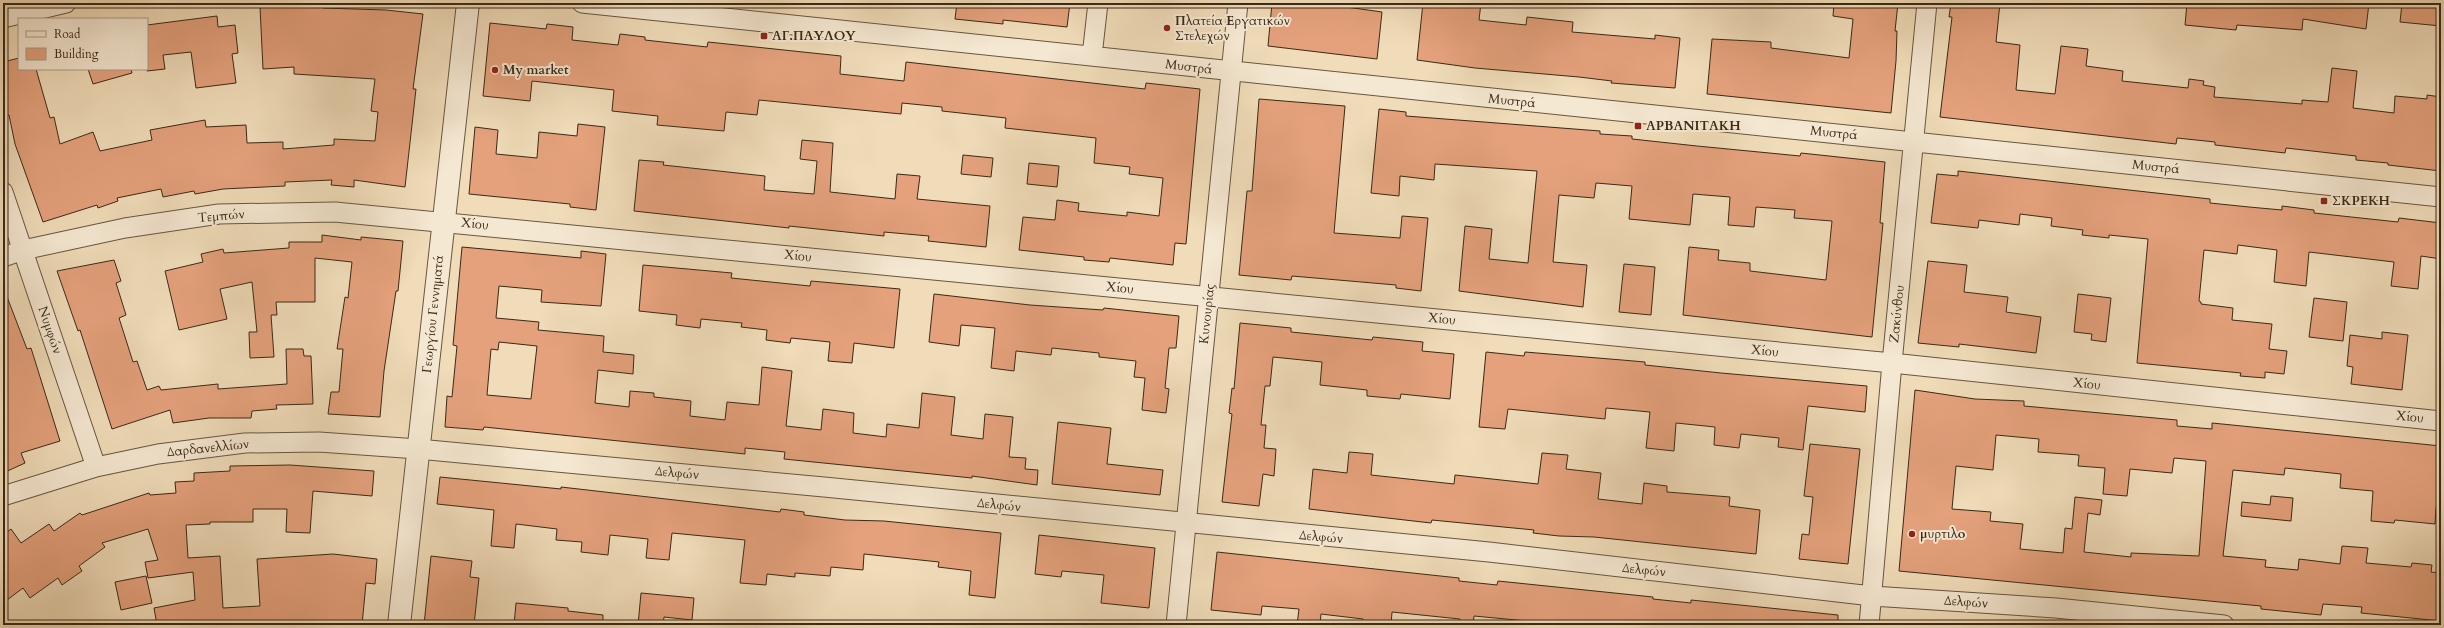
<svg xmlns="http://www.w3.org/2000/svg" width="2444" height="628" viewBox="0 0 2444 628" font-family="Cardo,serif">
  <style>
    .building { fill: #e4a17c; stroke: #3b2916; fill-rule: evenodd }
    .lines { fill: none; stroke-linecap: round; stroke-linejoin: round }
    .minor-casing { stroke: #68563f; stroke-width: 21 }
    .tertiary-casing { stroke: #68563f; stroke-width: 24 }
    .minor { stroke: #f5e8d2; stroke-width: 19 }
    .tertiary { stroke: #f5e8d2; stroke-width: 22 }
    .poi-dot { fill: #8f2418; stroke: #f5e8d2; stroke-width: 1.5 }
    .labels { text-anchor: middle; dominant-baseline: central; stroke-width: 4; stroke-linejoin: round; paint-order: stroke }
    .poi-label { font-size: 13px; font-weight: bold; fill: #3b2916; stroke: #f5e8d2; text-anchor: start }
    .street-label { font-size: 13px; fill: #3b2916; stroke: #f5e8d2 }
  </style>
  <rect width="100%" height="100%" fill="#f0dcb9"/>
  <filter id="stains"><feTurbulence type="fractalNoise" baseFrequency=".005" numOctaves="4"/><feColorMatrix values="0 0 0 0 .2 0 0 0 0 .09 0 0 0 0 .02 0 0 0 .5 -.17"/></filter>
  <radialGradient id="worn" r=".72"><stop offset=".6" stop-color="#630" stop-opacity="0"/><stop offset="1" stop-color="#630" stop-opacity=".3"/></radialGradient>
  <path class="building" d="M957,3h113l-3,24 -64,-7v4l-48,-5z
    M1272,3h46l64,9 -5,47 -109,-13z
    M1423,3h58l-2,17 47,5 1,-8 46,5 -1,10 83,7v-4l25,3 -5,50 -64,-5 1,-2 -33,-4 -104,-9 -58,-8z
    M1834,3h64l-3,28h2l-1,30 -5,52 -184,-19 5,-55 59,3v6l78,10 4,-39 -20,-3z
    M1951,3h49l-4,39 24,3 -4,45 39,4 6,-48 27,3 -2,17 37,5 -1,10 66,7 1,-9 15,2 -1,4 12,2 -1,10 88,7v-4l26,2 4,-34 25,3 -4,37 41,5 1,-17 32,3v-4l14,2v74l-53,-6v-2l-32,-3v-4l-70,-8 -1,5 -70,-8v-3l-38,-4 -1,6 -236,-27 12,-100h-3z
    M2187,3h182l-3,26 -63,-10 -1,11 -65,-5 -1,5 -51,-5z
    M2402,3h39v23l-41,-4z
    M298,5l25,1v2l63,2 37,4 -10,75h3l-11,98 -51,-7v7l-23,-2 1,-5 -47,2v4l-62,3 -28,5 -1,-3 -31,6 -2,-8 -44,9 1,3 -20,7 -1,-3 -54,17 -28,-78 -6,-29 -4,1 -2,-8v-46l16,-4v11h17l14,49 4,-1 6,27 33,-12 7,19 52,-11 -2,-10 55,-10 1,7 40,-2 1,18 36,-1v7l51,-4v-6l41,2 3,-29 -7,-1 4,-32 -81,-5v-7l-31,2 -3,-62z
    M217,16l1,11 17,-2 3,28 -6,1 4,29 -40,5 -5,-36 -28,3 2,14 -18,2v-46z
    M490,23l56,6 1,-5 26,3 -1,13 46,5 2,-11 25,3v3l62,7 1,-5 133,14 -1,18 64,7 2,-19 239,27 1,-6 54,6 -14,155 -11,-1 -2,22 -63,-7 -1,4 -25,-2v-3l-65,-7 4,-33 32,3 2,-20 22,3 -1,8 49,5v-4l32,4 4,-38 -34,-4 1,-7 -36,-4 2,-25 -91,-10 1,-10 -64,-7v-4l-40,-4 -1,11 -142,-14 -2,15 -31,-3 -2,19 -67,-6 1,-9 -46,-5 2,-21 -82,-9 -2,20 -47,-5z
    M88,69h43l1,4 -39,11z
    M1259,99l86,7 -11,127 66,5 2,-22 26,2 -7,73 -25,-3v-3l-104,-9 -1,4 -52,-5 8,-84h5z
    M1379,109l27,3v4l194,15v3l32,2v3l65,7 103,10 1,-3 84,9 -5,61h3l-11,114 -189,-22 6,-68 30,3 -1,10 32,3v8l76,9 6,-59 -38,-3 1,-8 -39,-3 -2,20 -26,-2 2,-28 -37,-3 -3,31 -61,-6 3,-33 -36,-3 -2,15 -35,-3 -6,67 34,3 -4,42 -124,-16 6,-65 27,3 -3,30 39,4 9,-92 -102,-7 -1,16 -34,-4 -1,20 -28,-3z
    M578,124l27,3 -9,83 -26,-3v-3l-101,-10 6,-67 23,3 -2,24 41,4 2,-26 38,4z
    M802,140l31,3 -3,49 65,7 2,-25 23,2 -3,23 73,7 -4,41 -58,-6 1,-5 -45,-4v4l-95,-10v2l-155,-17 5,-51 25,2 -1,3 102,11 -1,14 50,4 3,-33 -17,-2z
    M963,155l30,3 -2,19 -30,-3z
    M1029,163l30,3 -2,21 -30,-3z
    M1958,171l252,28v4l39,4 33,3v-4l32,4v3l84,9 1,-4 42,5v36l-20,-3 -3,33 -27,-3 3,-24 -85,-10 -3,34 -32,-4 3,-32 -39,-5 -1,9 -33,-4 -5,51 2,1v2l32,4 -1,12 40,4 -3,25 18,2 -3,23 -19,-2v6l-25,-2 1,-3 -104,-10 11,-124 -39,-4v3l-27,-3 1,-5 -32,-4 1,-8 -32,-4 -1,11 -40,-5 -1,8 -47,-5 6,-49 21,2z
    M322,235l39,5v-3l42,4 -5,50h-2l-12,80 -4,46 -52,-3 3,-22h8l4,-43h-6l8,-52 3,1 4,-36 -37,-4v44h-39l1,13h-6l3,42 -24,1 -1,-26h8l-5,-50 -32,7 7,30 -48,11 -14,-59 38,-9 -2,-8 22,-5 1,4 65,-5v-6h33z
    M462,247l119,11v-7l25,3 -5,52 -60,-4 1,-12 -43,-4 -3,32 43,4 -1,8 66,6 -1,16 31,3 -1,19 -35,-4 -3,33 34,4 1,-16 24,2v4l37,4 -1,15 35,4 2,-18 32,3 3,-38 30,4 -6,55 35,4 2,-21 31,4 -1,20 33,4 1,-13 32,4 3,-35 33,4 -4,38 32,4 2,-25 28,3 -4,40 17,1 -1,11 13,1 -1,15 -65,-9v2l-188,-19 1,-7 -40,-4v6l-261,-27 -1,3 -38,-3 2,-31 5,1 5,-51 -4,-1zM499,342l38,4 -6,53 -44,-4 4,-46 7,1z
    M114,260l7,21 -5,2 10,32 -7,3 14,44 4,-1 10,29 12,-4 2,4 57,-6v5l69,-5 -1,-35h17l1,7h7l2,48 -37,1 1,4 -25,2 -1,7h-42l-36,5 -3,-13 -58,19 -32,-99 -2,1 -21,-60z
    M1928,261l39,4 -3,27 44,5 -2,15 35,5 -5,36 -77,-9v3l-41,-4z
    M1624,264l31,3 -4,48 -32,-3z
    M643,265l89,8 -1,5 79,8 1,-5 89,8 -6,59 -40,-5 -2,20 -24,-2 2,-19 -39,-4 -1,5 -24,-3 1,-10 -26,-3 1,-4 -41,-4 -1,9 -24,-3 1,-10 -38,-4z
    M4,289l23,60 4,-1 29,93 -39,12 4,10 -22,10z
    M934,294l96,11 73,5 1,-2 75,8 -3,32h-7l-4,40 4,1 -3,24 -24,-3 3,-32 -11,-1 2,-16 -37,-4v-4l-47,-5 -1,7 -35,-4 -2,20 -23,-3 4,-40 -34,-3 -2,21 -30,-4z
    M2078,294l33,4 -5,44 -15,-2 1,-6 -18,-2z
    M2314,298l33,4 -4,39 -34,-4z
    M1240,323l51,5v4l81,8 1,-3 50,5 -1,9 32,3 -4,45 -49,-5 -1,5 -33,-3v-6l-47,-5 2,-23 -49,-5 -3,29h-5l-4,39h5l-2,23 12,1 -2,27 -11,-2 -4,32 -37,-4 10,-88 -3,-1 3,-25 2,1z
    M2382,332l26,3 -6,55 -51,-6 2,-17 -6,-1 3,-31 32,4z
    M1486,352l38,4 1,-4 97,8 23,2v3l76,8 146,13 -2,26 -57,-6 -5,44 -25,-3 1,-9 -38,-4 -2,14 -25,-3 1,-18 -39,-4 -2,28 -28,-3 4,-36 -44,-4 -1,11 -97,-10 -3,20 -26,-2z
    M1915,390l60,9 49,2v5l153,14v6l35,3v-6l229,23v63l-5,-1 -1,16 -40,-4 -1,3 -23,-2 2,-30 -33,-3 1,-14 -56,-6 -1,7 -51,-5 -10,86 43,4 -1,7 33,3 1,-11 41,5 2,-18 26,2 -2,15 45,4 1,-4 20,2 -1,7 10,1v48l-80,-8 1,-6 -39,-3 -2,11 -60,-6v-3l-362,-35zM1996,435l43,4 -1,13 41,3 -1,11 27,2 -2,26 24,2 3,-27 42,4 2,-15 32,3 -7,95 -68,-3v4l-47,-5 4,-39 12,2 2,-15 -27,-3 -3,32 -7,-1 -2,25 -43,-4 3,-25 -33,-3 1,-9 -39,-3 4,-43 37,4z
    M1058,422l53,6 -4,36 56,6 -3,25 -108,-11z
    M1810,444l50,5 -12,115 -49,-5 3,-25 7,1 4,-38 -9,-1z
    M1349,452l24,2 -2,21 83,9 1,-9 83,9 4,-31 26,2 -2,14 35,4 -3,26 44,5 2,-21 23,3v6l63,5 -1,9 31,4 -4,44 -162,-17 -35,-1 -26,-3 1,-3 -102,-10 -1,3 -122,-14 4,-40 34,4z
    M290,465l84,6 -2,25 -59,-5 -3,42 -24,-1 1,-23h-34v13h-43v2l-24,1 2,33 32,-2 3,52 37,-2 -3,-47 76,-5 44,5 -2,25 -9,-1 -4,42h-205l-3,-17 41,-8 -2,-28 -45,6 -3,-16 13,-2 -10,-31 -46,14 3,4 -26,19 3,5 -20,14 -4,-7 -28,20 -7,-10 -20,15v-68l8,-6 10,14 28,-19 5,7 26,-18 2,2 67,-22 1,2 26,-2 -1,-11 19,-1v-8l36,-2v-5z
    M440,477l121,12v-2l219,25 1,-3 23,3v3l41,5 39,1 117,12 -6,65 -26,-3 2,-24 -33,-4 1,-5 -75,-8 -1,16 -32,-3 -1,9 -35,-3v4l-28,-3 -1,11 -26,-2 5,-43 -73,-7 -3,27 -23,-2 2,-19 -38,-4 -2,20 -27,-3 1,-10 -26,-2 1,-11 -41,-5 -2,24 -23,-2 3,-36 -57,-6z
    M2271,496l22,2 -2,23 -50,-5 1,-14 28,3z
    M1039,535l116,13 -6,60 -48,-5 3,-28 -42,-4 -1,6 -26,-3z
    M1217,552l242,26v3l38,4 1,-4 155,16v2l38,4v-3l147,15v10h-312l1,-4 -53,-5 -1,9h-14l1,-6 -68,-7 -1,13h-28v-6l-42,-5 -1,11h-23l2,-16 -37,-3 -1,9 -50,-5z
    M431,556l41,5 -2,16 9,1 -5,47h-50z
    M146,576l6,27 -31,7 -6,-28z
    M641,593l53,5 -2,22 -28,-3 -1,8h-25z
    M516,603l52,5v3l35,4v10h-89z"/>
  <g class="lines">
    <g class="minor-casing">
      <path id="minor" d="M582,3l1859,194
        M3,18l63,-15
        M1092,56l6,-53
        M3,192l93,275
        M3,257l20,-7 102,-22 94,-14 116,-2 1557,151 549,58
        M3,496l93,-29 62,-13 87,-11 74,-1 99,7 406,38 665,65 383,44 184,12 168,17
        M1176,625l62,-622
        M1869,625l23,-262 35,-360"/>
    </g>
    <g class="tertiary-casing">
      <path id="tertiary" d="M399,625l69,-622"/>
    </g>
    <use href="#minor" class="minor"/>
    <use href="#tertiary" class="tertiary"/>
  </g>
  <g class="poi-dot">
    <circle cx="1167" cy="28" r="4"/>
    <rect x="760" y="32" width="8" height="8" rx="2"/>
    <circle cx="495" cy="70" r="4"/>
    <rect x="1634" y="122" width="8" height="8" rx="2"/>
    <rect x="2320" y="197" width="8" height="8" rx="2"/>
    <circle cx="1912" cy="534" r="4"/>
  </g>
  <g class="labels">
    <g class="poi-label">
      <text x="1175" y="21">Πλατεία Εργατικών<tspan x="1175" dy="15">Στελεχών</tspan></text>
      <text x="772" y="36">ΑΓ.ΠΑΥΛΟΥ</text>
      <text x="503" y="70">My market</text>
      <text x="1646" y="126">ΑΡΒΑΝΙΤΑΚΗ</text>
      <text x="2332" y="201">ΣΚΡΕΚΗ</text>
      <text x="1920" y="534">μυρτιλο</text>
    </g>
    <g class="street-label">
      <text transform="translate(1189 67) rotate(7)">Μυστρά</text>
      <text transform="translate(1512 101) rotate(6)">Μυστρά</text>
      <text transform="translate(1834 133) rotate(6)">Μυστρά</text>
      <text transform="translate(2156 167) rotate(6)">Μυστρά</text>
      <text transform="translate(221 216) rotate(-5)">Τεμπών</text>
      <text transform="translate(475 224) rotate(6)">Χίου</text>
      <text transform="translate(798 256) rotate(6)">Χίου</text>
      <text transform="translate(1120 288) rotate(6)">Χίου</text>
      <text transform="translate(433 314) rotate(-84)">Γεωργίου Γεννηματά</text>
      <text transform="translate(1207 314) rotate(-84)">Κυνουρίας</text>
      <text transform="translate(1897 314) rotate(-84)">Ζακύνθου</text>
      <text transform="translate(1442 319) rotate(6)">Χίου</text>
      <text transform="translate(50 330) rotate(71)">Νυμφών</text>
      <text transform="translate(1765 351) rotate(6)">Χίου</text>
      <text transform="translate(2087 384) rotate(6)">Χίου</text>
      <text transform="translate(2410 417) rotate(6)">Χίου</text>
      <text transform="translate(208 448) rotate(-6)">Δαρδανελλίων</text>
      <text transform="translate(677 473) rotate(5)">Δελφών</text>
      <text transform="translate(999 505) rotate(6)">Δελφών</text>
      <text transform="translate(1321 537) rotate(5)">Δελφών</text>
      <text transform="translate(1644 570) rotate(6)">Δελφών</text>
      <text transform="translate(1966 602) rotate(4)">Δελφών</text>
    </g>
  </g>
  <rect width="2444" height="628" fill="none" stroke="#f0dcb9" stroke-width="16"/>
  <rect x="4" y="4" width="2436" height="620" fill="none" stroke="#3b2916" stroke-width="2"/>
  <rect x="8" y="8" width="2428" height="612" fill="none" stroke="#3b2916"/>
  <rect x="18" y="18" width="130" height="52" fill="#f5e8d2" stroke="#ab9c87"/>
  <rect x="26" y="31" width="20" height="6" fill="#f5e8d2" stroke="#ab9c87"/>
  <text x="54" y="38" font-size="12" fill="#3b2916">Road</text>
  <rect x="26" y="48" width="20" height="12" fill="#e4a17c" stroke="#ab9c87"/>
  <text x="54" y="58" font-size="12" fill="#3b2916">Building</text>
  <rect width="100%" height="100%" filter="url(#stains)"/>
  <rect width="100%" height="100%" fill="url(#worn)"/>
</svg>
